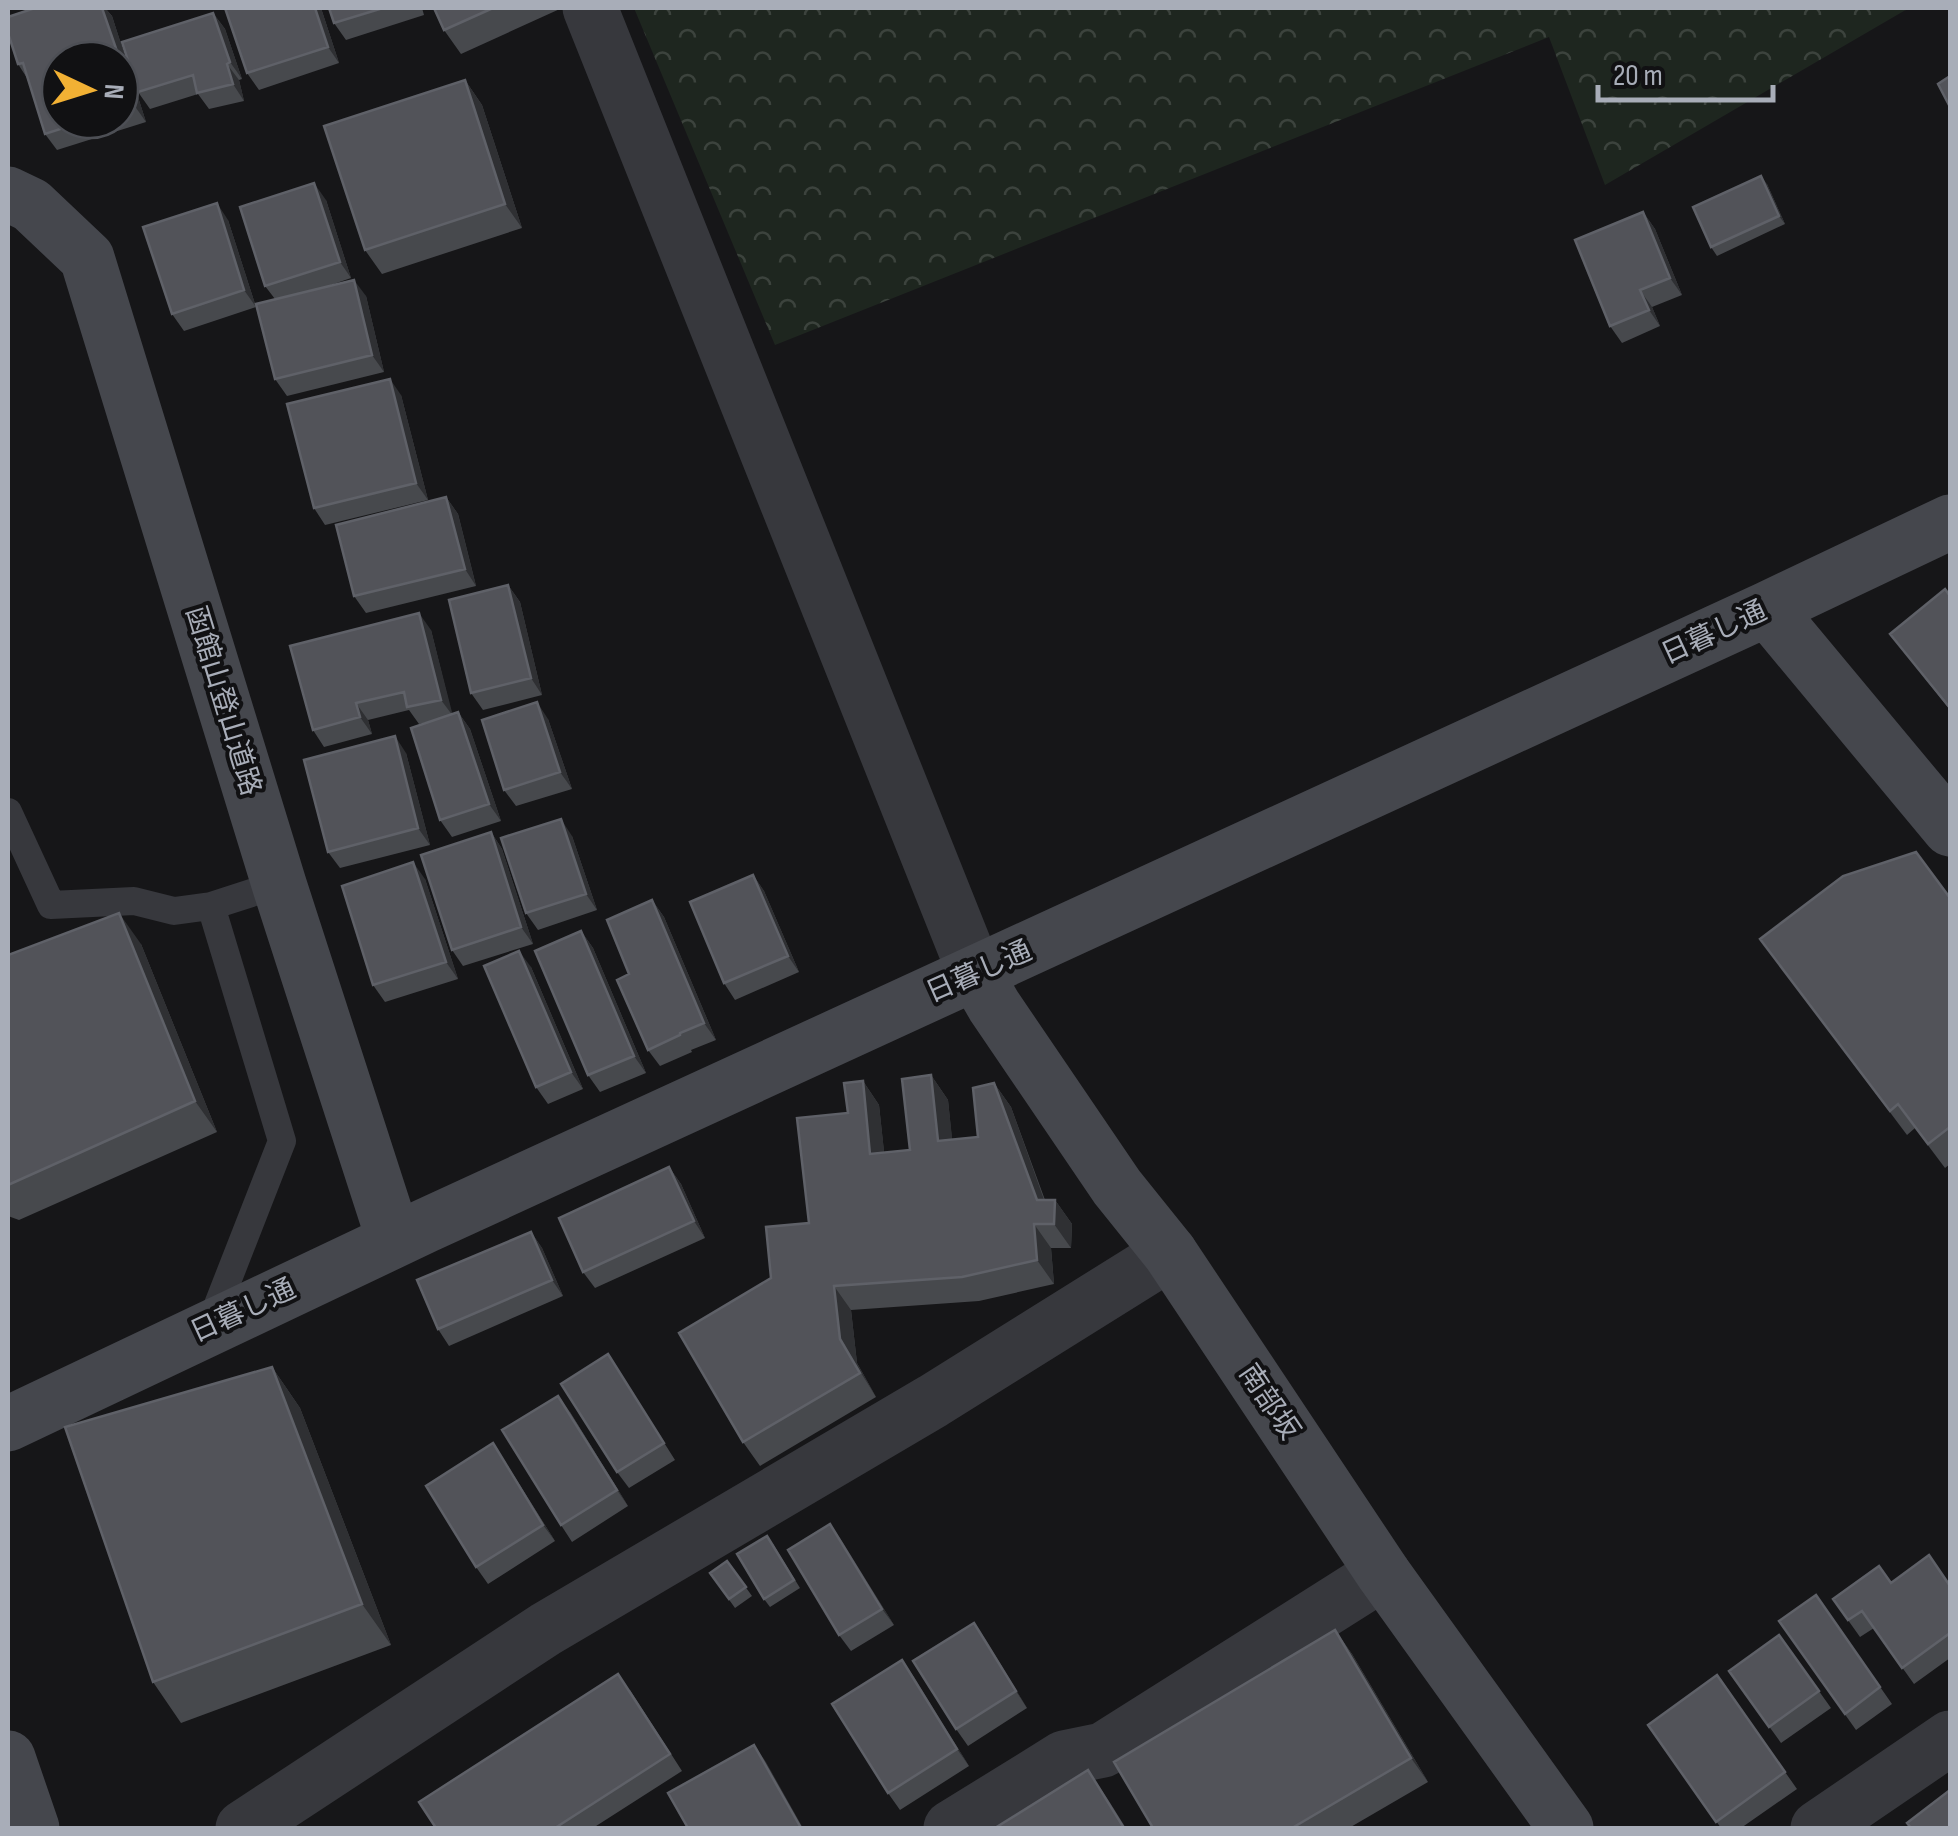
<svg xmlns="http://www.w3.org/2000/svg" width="1958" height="1836" viewBox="0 0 1958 1836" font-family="'Sofia Sans Condensed','Noto Sans JP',sans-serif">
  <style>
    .forest { fill: url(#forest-crowns) }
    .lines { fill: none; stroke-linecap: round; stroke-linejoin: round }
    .lane { stroke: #37383d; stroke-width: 28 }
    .street { stroke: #37383d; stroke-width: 55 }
    .secondary { stroke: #45474d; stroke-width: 55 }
    .wall { fill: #47494d; fill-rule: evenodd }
    .shaded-wall { fill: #2f3033 }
    .building { fill: #525359; stroke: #5f6168; stroke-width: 2.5 }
    .labels { text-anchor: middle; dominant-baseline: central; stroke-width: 8; stroke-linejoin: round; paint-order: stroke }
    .street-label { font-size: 28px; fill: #a8adb8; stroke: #111113 }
  </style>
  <defs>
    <pattern id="forest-crowns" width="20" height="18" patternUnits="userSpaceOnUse" patternTransform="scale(2.5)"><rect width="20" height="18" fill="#1e261f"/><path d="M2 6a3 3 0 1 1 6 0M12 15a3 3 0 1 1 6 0" fill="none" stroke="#3c433d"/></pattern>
  </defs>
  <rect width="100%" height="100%" fill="#161618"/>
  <path class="forest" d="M634,8h1275l-304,177 -56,-148 -774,308z"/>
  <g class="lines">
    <path class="lane" d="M8,812l43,93 83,-4 40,10 37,-5 68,-22
      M210,1325l72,-184 -71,-235"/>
    <path class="street" d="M590,8l385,965
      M243,1828l303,-199 387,-228 237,-148
      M951,1828l113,-70 39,-8 280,-177
      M1818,1828l132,-90"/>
    <path class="secondary" d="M8,194l23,11 56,53 192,626 115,356
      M1767,609l183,220
      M975,973l19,33 123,181 53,66 213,320 183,255
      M8,1424l417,-198 1342,-617 183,-87
      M8,1758l24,70"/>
  </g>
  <path class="wall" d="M35,8h70l7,8 34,106 -89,28 -12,-16 -18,-56 -9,-14zM120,60v60h-60z
    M321,8l18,55 -80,27 -12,-17z
    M329,8h93l2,7 -78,25 -12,-17z
    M434,8h128l-101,46 -17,-24z
    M213,13l12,16 17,50 -3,1 5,21 -35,8 -11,-15 -48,15 -12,-17z
    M465,80l17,25 40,123 -140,46 -17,-24z
    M1767,184l18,40 -68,32 -6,-9z
    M326,200l25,78 -23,8 38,10 18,76 -97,24 -12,-17v-80l-10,-13z
    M1643,212l12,17 27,66 -30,12 8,19 -38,17 -12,-17z
    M228,220l28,87 -72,24 -12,-17z
    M401,395l27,105 -103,25 -11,-17z
    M446,497l12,17 18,72 -110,27 -12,-17z
    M508,585l12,17 22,93 -59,15 -12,-17z
    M1950,596v114l-60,-76z
    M431,630l21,85 6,-3 12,17 31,92 -49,16 -12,-17 -8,-99 -13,3 -10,-14 -41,10 4,14 -48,13 -11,-17z
    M548,719l24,70 -56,17 -12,-16z
    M406,753l24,92 -90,23 -12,-16z
    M491,832l11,17 31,95 -70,22 -11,-16z
    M572,836l25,74 -59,20 -12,-17z
    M753,875l11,16 35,81 -64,28 -11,-17z
    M425,879l33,100 -73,23 -12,-17z
    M1950,898v266l-5,4 -30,-40 -8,7 -147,-196z
    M652,900l12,17 52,123 -25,10 1,2 -32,14 -12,-16 -19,-76z
    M581,931l12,17 53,125 -46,19 -12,-17z
    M141,944l76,188 -198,88 -11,-4v-261z
    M531,967l52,122 -35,15 -12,-17z
    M931,1075l17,25 4,40 26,-3 16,-54 17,24 34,93h10l17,24 -1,24h-20l3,36 -75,17 -128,9 6,53 19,34 -116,69 -17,-24 28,-164 38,-55 39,-110 15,-32 16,24 5,47 26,-2z
    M669,1167l12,17 24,54 -110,50 -12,-16z
    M531,1232l11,16 21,48 -114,50 -11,-17z
    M608,1354l67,106 -46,28 -12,-16z
    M272,1367l28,41 91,237 -210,78 -28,-41z
    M570,1412l58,94 -56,36 -11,-17z
    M504,1460l51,81 -67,43 -12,-17z
    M830,1524l64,101 -43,26 -12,-16z
    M773,1544l27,44 -30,19 -6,-8z
    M727,1561l25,35 -17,12 -25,-35z
    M1891,1583l59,3v72l-36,26 -40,-56 -14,9 -27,-38z
    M1816,1595l76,109 -36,26 -77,-109z
    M974,1623l53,85 -59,38 -12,-17z
    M1335,1630l17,24 76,128 -79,46h-196z
    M1779,1635l52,73 -50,35 -52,-72z
    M902,1660l67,106 -69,44 -12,-17z
    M1717,1675l80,114 -56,39h-20l-73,-103z
    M630,1690l52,81 -89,57h-157z"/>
  <path class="shaded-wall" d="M99,8h6l7,8 34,106 -12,-17z
    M315,8h6l18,55 -11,-16z
    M213,13l12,16 17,50 -12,-17z
    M227,64l12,16 5,21 -11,-17z
    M465,80l17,25 40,123 -17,-24z
    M1761,176l6,8 18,40 -6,-8z
    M314,183l12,17 25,78 -11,-16z
    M217,203l11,17 28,87 -12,-17z
    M1643,212l12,17 27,66 -12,-17z
    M354,280l12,16 18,76 -12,-17z
    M1640,290l12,17 8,19 -11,-16z
    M390,379l11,16 27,105 -12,-17z
    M446,497l12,17 18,72 -11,-17z
    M508,585l12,17 22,93 -11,-17z
    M419,613l12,17 22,86 -12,-16z
    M537,702l11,17 24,70 -12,-17z
    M356,703l12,17 4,14 -12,-17z
    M458,712l12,17 31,92 -12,-17z
    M395,736l11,17 24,92 -12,-17z
    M561,819l11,17 25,74 -11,-16z
    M491,832l11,17 31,95 -12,-17z
    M413,862l12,17 33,100 -12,-17z
    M753,875l11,16 35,81 -11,-16z
    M652,900l12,17 52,123 -12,-17z
    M119,913l22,31 76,188 -22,-31z
    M581,931l12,17 53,125 -12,-17z
    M519,951l12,16 52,122 -12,-17z
    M931,1075l17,25 7,65 -17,-24z
    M863,1081l16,24 8,73 -17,-24z
    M994,1083l17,24 42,118 -16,-25z
    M669,1167l12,17 24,54 -11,-17z
    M1055,1200l17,24 -1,24 -17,-24z
    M1034,1224l17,24 3,36 -17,-24z
    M531,1232l11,16 21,48 -11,-16z
    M834,1286l17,24 6,53 19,34 -36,-58z
    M272,1367l28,41 91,237 -29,-41z
    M558,1396l12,16 58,94 -11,-16z
    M493,1443l11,17 51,81 -12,-16z
    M830,1524l12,17 52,84 -12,-16z
    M974,1623l12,17 41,68 -11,-17z
    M1335,1630l17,24 76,128 -17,-24z
    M902,1660l12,17 55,89 -12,-17z
    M754,1745l12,17 37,66h-2z
    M1088,1770l21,31 17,27h-2z"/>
  <path class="building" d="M35,8h67l18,52h-60v60h28l-43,14 -22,-71 -5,1 -10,-31v-16z
    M225,8h90l13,39 -81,26z
    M329,8h54l-49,15z
    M434,8h59l-49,22z
    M213,13l17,49 -3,2 6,20 -36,9 -4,-18 -55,17 -16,-50z
    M120,61l14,44 -14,5z
    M1950,76v31l-12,-23z
    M465,80l40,124 -140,46 -41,-124z
    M1761,176l18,40 -68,31 -18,-40z
    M314,183l26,79 -75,24 -25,-79z
    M217,203l27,87 -72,24 -29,-87z
    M1643,212l27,66 -30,12 9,20 -39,16 -35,-86z
    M354,280l18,75 -97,24 -19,-75z
    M390,379l26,104 -102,25 -27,-104z
    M446,497l19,72 -111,27 -18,-71z
    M508,585l23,93 -60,15 -22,-93z
    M1945,589l5,7v112l-60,-74z
    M419,613l22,87 -34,7 -3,-15 -48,11 4,14 -47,13 -23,-84z
    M537,702l23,70 -56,18 -22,-70z
    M458,712l31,92 -49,16 -29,-92z
    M395,736l23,92 -90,24 -24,-92z
    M561,819l25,75 -60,19 -25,-75z
    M491,832l30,95 -69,23 -31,-95z
    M1916,852l34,46v229l-22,17 -30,-40 -8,7 -130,-172 83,-63z
    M413,862l33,100 -73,23 -31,-99z
    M753,875l35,81 -64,27 -34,-81z
    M652,900l52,123 -24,10v2l-32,15 -31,-70 12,-6 -22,-54z
    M119,913l76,188 -187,84v-230z
    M581,931l53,125 -46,19 -53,-124z
    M519,951l52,121 -35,15 -52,-121z
    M931,1075l7,66 40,-4 -5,-49 21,-5 43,117h18l-1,24h-20l3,36 -75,17 -128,9 6,53 20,34 -117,69 -64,-109 92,-55 -5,-51 43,-4 -12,-105 51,-5 -4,-30 19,-2 7,73 40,-4 -8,-71z
    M669,1167l25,54 -111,51 -24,-54z
    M531,1232l21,48 -114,49 -21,-49z
    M608,1354l56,89 -47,29 -56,-88z
    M272,1367l90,237 -209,78 -88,-255z
    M558,1396l59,94 -56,35 -59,-95z
    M493,1443l50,82 -67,42 -50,-81z
    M830,1524l52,85 -43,26 -51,-85z
    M767,1536l27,44 -30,19 -27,-45z
    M1929,1555l21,31v47l-48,35 -40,-57 -14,9 -15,-21 46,-33 12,17z
    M727,1561l19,26 -17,12 -19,-26z
    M1816,1595l64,92 -35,27 -66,-93z
    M974,1623l42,68 -60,38 -43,-68z
    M1335,1630l76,128 -119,70h-139l-39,-66z
    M1779,1635l40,56 -50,36 -40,-56z
    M902,1660l55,89 -69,44 -56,-89z
    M618,1674l52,80 -115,74h-119l-17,-26z
    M1717,1675l68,97 -69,50 -68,-97z
    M754,1745l47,83h-113l-20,-35z
    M1088,1770l36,58h-129z
    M1950,1790v38h-39l-4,-5z"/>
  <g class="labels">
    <g class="street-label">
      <text transform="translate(1714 633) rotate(-25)">日暮し通</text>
      <text transform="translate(223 701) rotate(73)">函館山登山道路</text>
      <text transform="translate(979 972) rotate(-24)">日暮し通</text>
      <text transform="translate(243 1311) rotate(-25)">日暮し通</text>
      <text transform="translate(1269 1402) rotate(56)">南部坂</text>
    </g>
  </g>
  <rect width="1958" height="1836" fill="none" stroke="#a8adb8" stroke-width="20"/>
  <g transform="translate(90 90) rotate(94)"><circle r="48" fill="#111113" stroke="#4d4f55" stroke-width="2.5"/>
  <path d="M0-8L18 38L0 25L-18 38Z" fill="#f2b134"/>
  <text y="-15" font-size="28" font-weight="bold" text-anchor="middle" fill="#a8adb8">N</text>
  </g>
  <path d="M1598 85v15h175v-15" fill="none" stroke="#a8adb8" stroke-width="5"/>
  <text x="1613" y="85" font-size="30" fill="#a8adb8" stroke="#111113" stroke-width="8" paint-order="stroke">20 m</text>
</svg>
